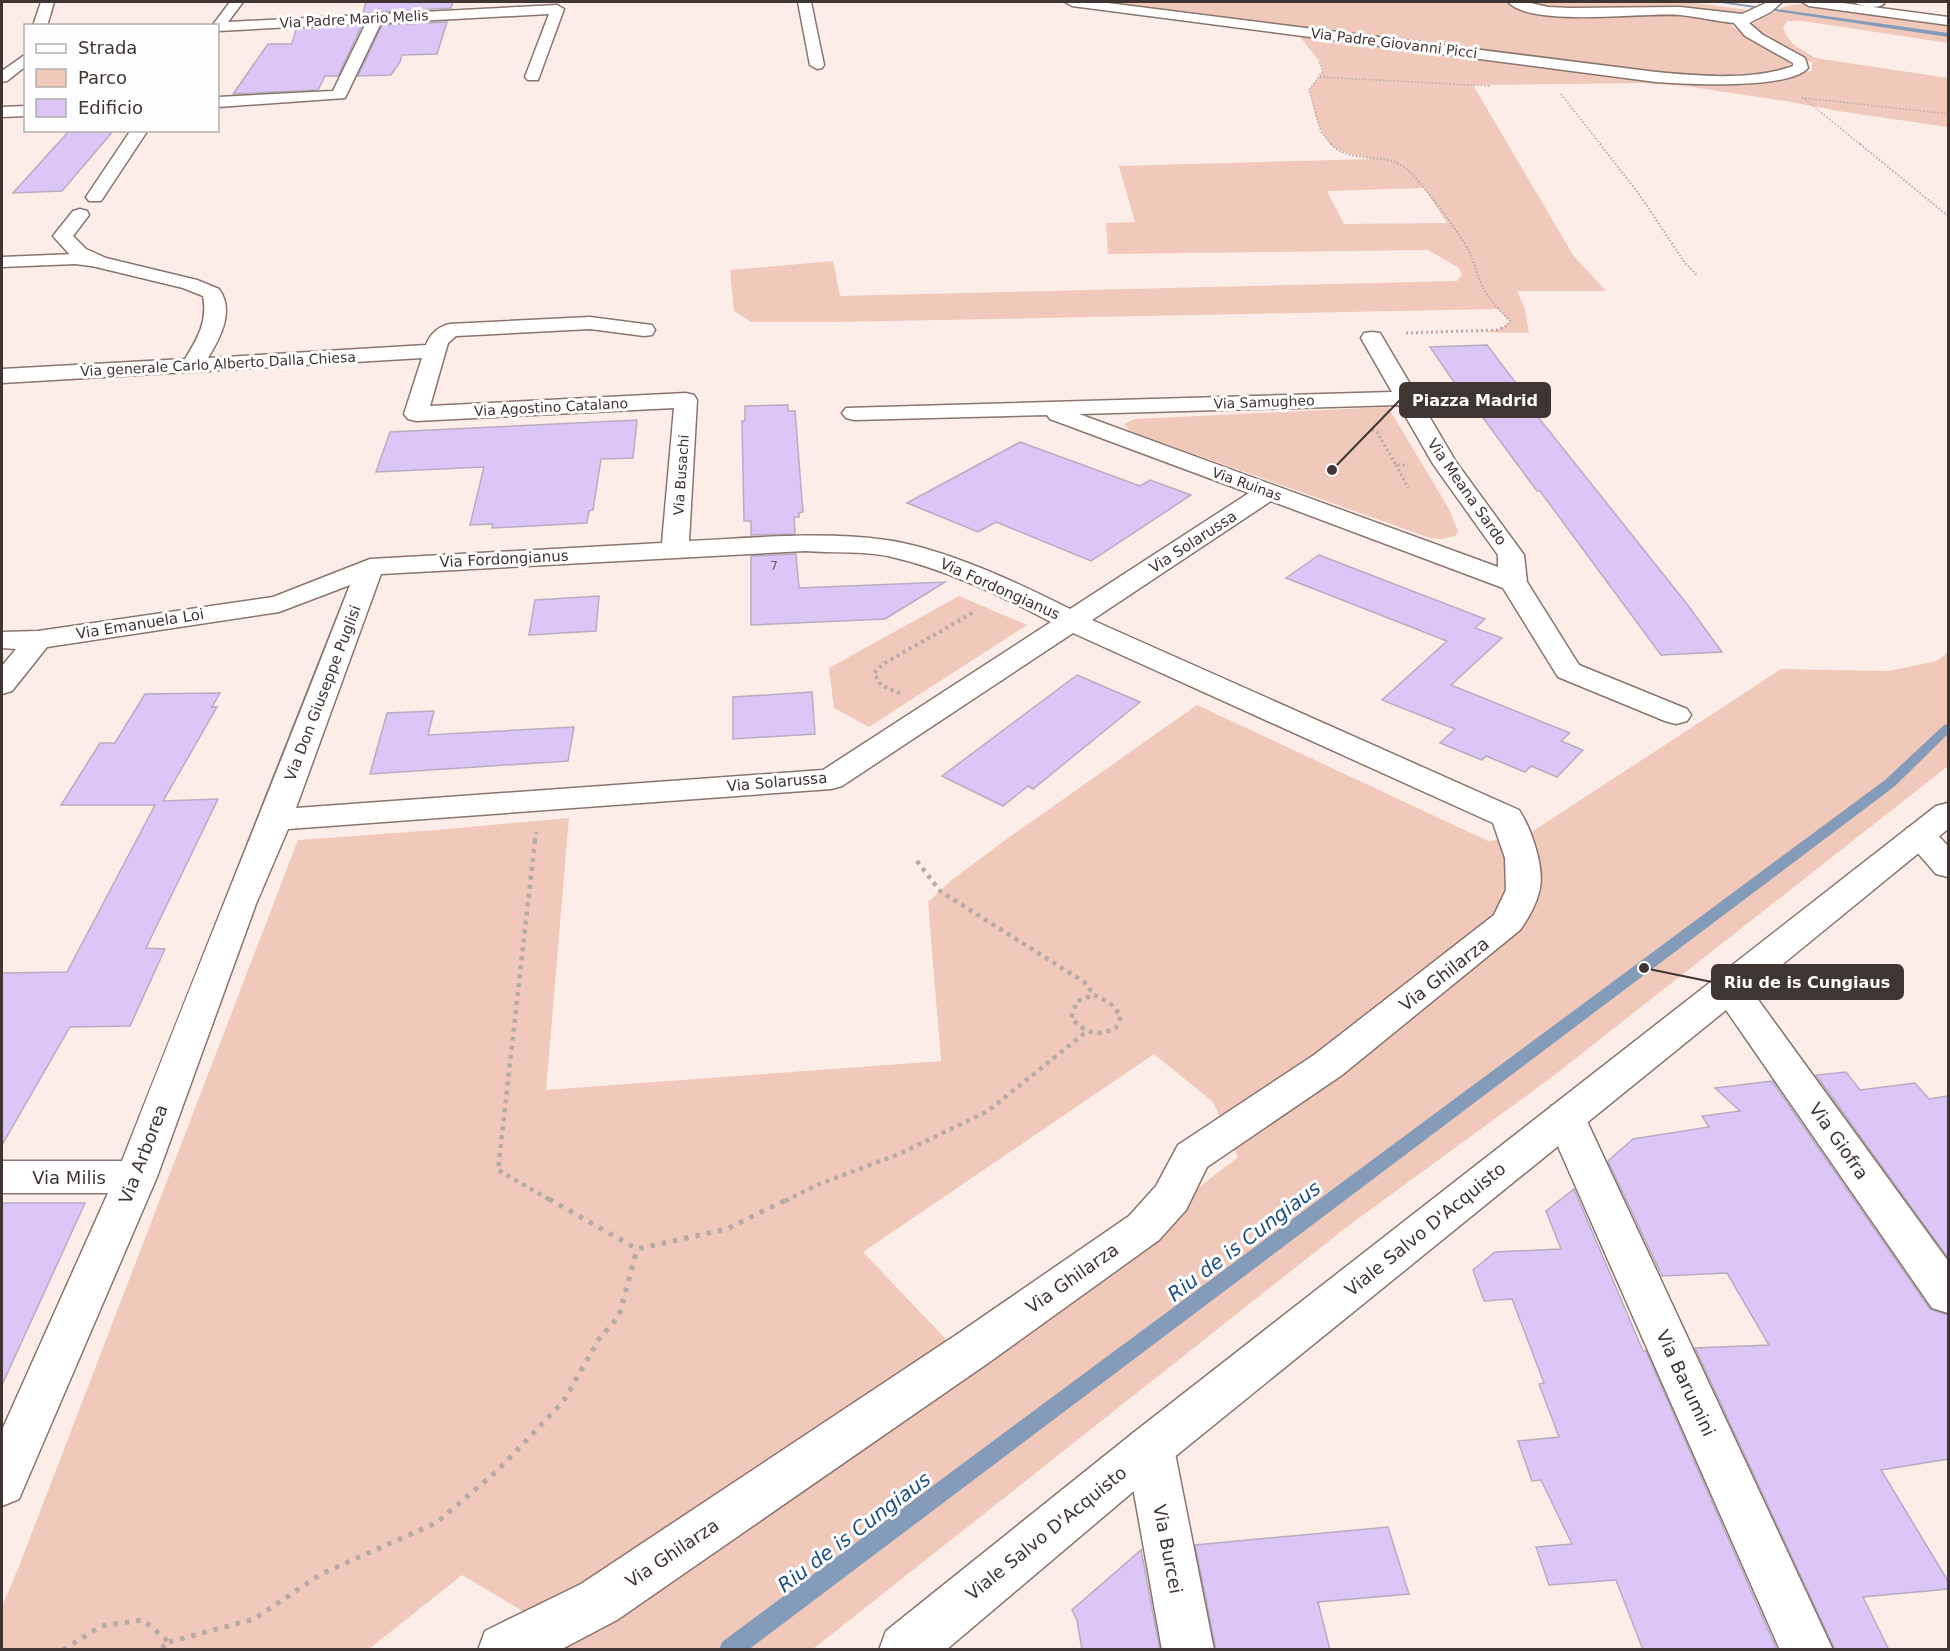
<svg xmlns="http://www.w3.org/2000/svg" width="1950" height="1651" viewBox="0 0 1950 1651" font-family="'DejaVu Sans',sans-serif">
  <style>
    .green { fill: #f0c9ba; fill-rule: evenodd }
    .lines { fill: none; stroke-linecap: round; stroke-linejoin: round }
    .stream { fill: #849cb9; fill-rule: evenodd }
    .building { fill: #dcc6f8; stroke: #b5adc0; stroke-width: 1.5 }
    .service-casing { stroke: #89756d; stroke-width: 3 }
    .minor-casing { stroke: #89756d; stroke-width: 3 }
    .tertiary-casing { stroke: #89756d; stroke-width: 3 }
    .path-far5 { stroke: #b7aaa6; stroke-width: 1.5; stroke-dasharray: 1.5 2; stroke-linecap: butt }
    .path-far4 { stroke: #b7aaa6; stroke-width: 2; stroke-dasharray: 1.5 2; stroke-linecap: butt }
    .path-far3 { stroke: #b7aaa6; stroke-width: 3; stroke-dasharray: 2 3; stroke-linecap: butt }
    .path-far2 { stroke: #b7aaa6; stroke-width: 4; stroke-dasharray: 3 4; stroke-linecap: butt }
    .path-far1 { stroke: #b7aaa6; stroke-width: 4.5; stroke-dasharray: 4 5; stroke-linecap: butt }
    .path { stroke: #b7aaa6; stroke-width: 5; stroke-dasharray: 4.5 7; stroke-linecap: butt }
    .service { fill: #fff; fill-rule: evenodd }
    .minor { fill: #fff; fill-rule: evenodd }
    .tertiary { fill: #fff; fill-rule: evenodd }
    .labels { text-anchor: middle; dominant-baseline: central; stroke-width: 6; stroke-linejoin: round; paint-order: stroke }
    .number-label { font-size: 12px; fill: #665a64 }
    .far-street-label { font-size: 14px; fill: #3f3633; stroke: #fefefe }
    .street-label { font-size: 15px; fill: #3f3633; stroke: #fefefe }
    .near-street-label { font-size: 18px; fill: #3f3633; stroke: #fefefe }
    .near-water-label { font-size: 20px; font-style: italic; fill: #1d5185; stroke: #fefefe }
    .leader { fill: none; stroke: #3f3633; stroke-width: 2 }
    .callout-dot { fill: #3f3633; stroke: #fefefe; stroke-width: 2 }
    .callout { fill: #3f3633; stroke: #3f3633; stroke-width: 2 }
    .callout-label { font-size: 16px; text-anchor: middle; font-weight: bold; fill: #fff }
  </style>
  <rect width="100%" height="100%" fill="#fcede8"/>
  <path class="green" d="M1082,2h427l13,6 136,4 69,9 11,10 50,27 2,6 -7,5 -13,3 -76,5z
    M1521,2h169l64,9 -5,3 -189,-5z
    M1801,4l147,22v17l-145,-22h-16l-4,7 3,7 8,10 21,13 133,20v49l-110,-16 -47,-9 -106,-16 -42,-3 -170,2 100,170 33,36h-89l8,18 4,24 -55,-1c14,-1 27,0 36,-11l-12,-12 -663,13h-84l-17,-11 -4,-41 103,-9 7,35 617,-15 5,-7 -3,-6 -31,-18 -320,4 -2,-31 29,-1 -16,-56 253,-7c-9,-4 -21,-4 -31,-8 -23,-10 -26,-40 -32,-61l14,-19 -3,-9 -23,-29 361,46h109l45,-8v-8l-47,-26 -15,-12 36,-19zM1424,188l23,35 -103,1 -17,-33z
    M1388,407l61,102 9,22 -3,5 -13,3 -12,-1 -300,-107 -6,-7 11,-5z
    M959,596l68,29 -158,102 -35,-19 -5,-40z
    M1948,652v114l-400,314 -200,146 -535,423h-293l3,-9 -2,-30 -59,-35 -93,74 -367,1v-44l16,-37 280,-729 139,-10 132,-12 -23,272 395,-29 -13,-159 25,-23 51,-38 193,-136 291,136 36,-4 257,-168 107,2 49,-10zM1154,1054l59,48 25,55 -41,32 -44,52 -178,129 -112,-118z"/>
  <g class="lines">
    <path class="stream" d="M1715,2h11l222,31v4z
      M1948,724v10l-53,52 -1147,864h-29l3,-8 1163,-862 59,-55z"/>
  </g>
  <path class="building" d="M366,2h87l-2,6 -88,5z
    M447,22l-10,32 -35,1 -2,7 -9,13 -33,1 24,-51z
    M362,25l-24,51h-13l-7,14 -85,4 35,-50h24l4,-15z
    M70,130h44l-52,61 -49,2z
    M1487,345l32,42h-5l173,217 35,48 -61,3 -121,-164h-3l-62,-84h-4l-41,-60z
    M788,405v6h7l8,101 -4,1v4h-5l1,17 -44,1v-14h-7l-2,-100h3v-15z
    M637,420l-4,38 -32,1 -8,51 -4,1 -2,12 -95,5 1,-4 -23,1 14,-58 -108,5 14,-40z
    M1020,442l120,44 10,-6 41,15 -100,66 -95,-39 -18,10 -71,-29z
    M796,554l3,34 146,-6 -60,37 -134,6v-69z
    M1319,555l166,64 -10,9 27,10 -51,47 119,48 -9,8 22,9 -26,27 -26,-11 -6,6 -39,-16 -4,4 -42,-17 15,-14 -73,-29 65,-59 -161,-63z
    M599,596l-3,35 -67,4 6,-35z
    M1077,675l63,27 -107,87 -5,-3 -25,20 -61,-30z
    M812,692l3,42 -82,5v-42z
    M220,693l-8,14h5l-54,94 55,-2 -72,149 19,1 -35,77 -60,1 -68,118v-172l65,-1 88,-167h-94l39,-62h15l30,-49z
    M434,711l-6,24 146,-8 -6,34 -198,13 17,-61z
    M1846,1072l14,18 55,-7 14,16 19,-3v162l-132,-183z
    M1772,1081l158,228 18,6v144l-67,11 67,111v8l-85,8 26,53h-54l-140,-302 74,-3 -42,-72 -65,3 -54,-115 25,-22 76,-12 -7,-11 38,-5 -25,-23z
    M1574,1189l69,162h3l131,299h-134l-27,-70 -67,5 -13,-38 36,-3 -31,-64 -9,1 -14,-40 41,-4 -20,-53 5,-1 -32,-84 -28,2 -11,-31 22,-18 66,-3 -15,-38z
    M2,1203h83l-83,182z
    M1388,1527l21,67 -91,8 12,48h-114l-21,-105z
    M1141,1550l19,100h-78l-5,-30 -5,-10z"/>
  <g class="lines">
    <g class="service-casing">
      <path id="service" d="M1854,2h27l3,2c-7,5 -23,3 -30,-2z
        M75,254l24,3 8,5 -8,5 -24,-3 -73,3v-10z"/>
    </g>
    <g class="minor-casing">
      <path id="minor" d="M41,2h13l-7,24h-14z
        M230,2h13l-15,20 329,-17 7,4 -26,71h-10l-3,-3 24,-63 -168,9 -36,75 -127,9v-10l115,-6 33,-68 -148,8v-5h-6z
        M798,2h13l13,63 -2,3 -5,1 -7,-4z
        M1065,2h35l556,70c43,4 95,9 137,-6v-3l-48,-27 -11,-13c-18,-2 -36,-6 -54,-8 -37,-3 -148,13 -172,-13h18l22,5 22,1 110,-1 62,7 26,-12h14l-11,10 -22,11 14,12 42,23 3,10c-19,22 -123,16 -152,14l-584,-76z
        M1802,2h33l113,15v8l-139,-19z
        M26,54v12l-19,15 -5,1v-11z
        M26,106v10l-24,1v-10z
        M131,130h17l-47,71h-12l-3,-4z
        M80,209l7,2 2,4 -16,21 13,13 20,9 91,22 22,9c16,22 1,49 -11,69l218,-13c4,-11 13,-19 24,-21l140,-7 62,8 3,5 -3,5 -8,1 -54,-7 -134,7 -8,7 -18,63 256,-13 8,2 3,5 -8,141c65,-3 132,-10 197,-1 58,8 132,43 184,69l179,-116 -199,-74 -3,-4 -193,5 -8,-2 -4,-5 4,-5 546,-16 -31,-54 3,-5 8,-1 8,1 76,129 68,93 3,27 52,83 108,44 4,6 -4,6 -11,3 -11,-3 -107,-44 -55,-89 -232,-87 -179,119 427,190c12,18 27,60 20,82 -3,13 -11,27 -19,38l-178,145 -135,92 -21,43 -27,30 -168,121 -374,259 -57,30h-82l7,-19 96,-47 378,-251 170,-117 27,-30 22,-41 136,-90 180,-140 12,-25 -1,-32 -12,-35 -420,-190 -231,153 -11,3 -543,40 -32,75 -99,273 -138,322 -17,7v-76l106,-237h-106v-32h120c75,-193 153,-383 228,-576l-71,27 -232,35 -35,44 -10,3v-28l14,-17 -14,-1v-16l36,-1 235,-34 97,-38 292,-16 12,-135 -258,13 -8,-2 -4,-5 18,-56 -420,25v-14l183,-10c13,-21 23,-38 18,-63l-20,-8 -91,-22 -20,-9 -19,-21 20,-25zM1399,405l34,59 65,91v12l-419,-153zM805,551c27,2 57,0 83,5 57,13 112,39 163,66l-228,148 -527,38 85,-234z
        M1919,824l12,4 17,18v31l-12,-3 -34,-39 5,-7z
        M1565,1102l14,4 6,11 248,533h-53l-235,-533 6,-11z
        M1150,1426l17,7 7,15 40,202h-52l-36,-202 7,-15z"/>
    </g>
    <g class="tertiary-casing">
      <path id="tertiary" d="M1948,803v26l-197,161 197,271v52l-16,-5 -206,-298 -559,453 -221,187h-67l7,-19 247,-198 803,-627z"/>
    </g>
    <path class="path-far5" d="M1319,62l4,9 -14,19 12,42 11,13
      M1320,77l170,9
      M1561,94l40,51
      M1802,97l59,48
      M1805,98l143,16"/>
    <path class="path-far4" d="M1331,144c18,20 53,8 73,23 17,13 54,64 65,84 6,12 8,26 15,38 7,13 16,22 26,32l-5,6
      M1600,144l39,50 46,69 13,13
      M1860,144l88,72"/>
    <path class="path-far3" d="M1406,333l91,-3 9,-4
      M1372,430l5,2 19,33h12
      M1396,465l12,23"/>
    <path class="path-far2" d="M900,693l-19,-8 -7,-12 9,-9 93,-53
      M535,841l1,-9"/>
    <path class="path-far1" d="M535,840l-37,330 54,31
      M917,861l23,30 144,91 10,13
      M1094,995l16,8 11,13 -5,12c-20,9 -30,5 -45,-10l6,-17z
      M785,1201l32,-16 82,-31 89,-43 98,-79"/>
    <path class="path" d="M549,1199l88,50 90,-20 61,-30
      M169,1642l85,-23 67,-45 115,-51 61,-52 66,-69 36,-63 20,-23 18,-67
      M63,1650l38,-24 42,-6 26,22 -10,8"/>
    <use href="#service" class="service"/>
    <use href="#minor" class="minor"/>
    <use href="#tertiary" class="tertiary"/>
  </g>
  <g class="labels">
    <g class="number-label">
      <text x="774" y="566">7</text>
    </g>
    <g class="far-street-label">
      <text transform="translate(354 19) rotate(-3)">Via Padre Mario Melis</text>
      <text transform="translate(1394 43) rotate(7)">Via Padre Giovanni Picci</text>
      <text transform="translate(218 364) rotate(-3)">Via generale Carlo Alberto Dalla Chiesa</text>
      <text transform="translate(1264 402) rotate(-2)">Via Samugheo</text>
      <text transform="translate(551 407) rotate(-3)">Via Agostino Catalano</text>
      <text transform="translate(681 475) rotate(-86)">Via Busachi</text>
      <text transform="translate(1247 484) rotate(20)">Via Ruinas</text>
    </g>
    <g class="street-label">
      <text transform="translate(1467 492) rotate(55)">Via Meana Sardo</text>
      <text transform="translate(1193 542) rotate(-33)">Via Solarussa</text>
      <text transform="translate(504 559) rotate(-3)">Via Fordongianus</text>
      <text transform="translate(1000 589) rotate(24)">Via Fordongianus</text>
      <text transform="translate(140 624) rotate(-9)">Via Emanuela Loi</text>
      <text transform="translate(323 693) rotate(-69)">Via Don Giuseppe Puglisi</text>
      <text transform="translate(777 782) rotate(-5)">Via Solarussa</text>
    </g>
    <g class="near-street-label">
      <text transform="translate(1444 974) rotate(-38)">Via Ghilarza</text>
      <text transform="translate(1839 1141) rotate(55)">Via Giofra</text>
      <text transform="translate(143 1154) rotate(-69)">Via Arborea</text>
      <text x="69" y="1177">Via Milis</text>
      <text transform="translate(1425 1229) rotate(-39)">Viale Salvo D'Acquisto</text>
      <text transform="translate(1072 1278) rotate(-35)">Via Ghilarza</text>
      <text transform="translate(1686 1383) rotate(65)">Via Barumini</text>
      <text transform="translate(1046 1533) rotate(-39)">Viale Salvo D'Acquisto</text>
      <text transform="translate(1168 1549) rotate(79)">Via Burcei</text>
      <text transform="translate(672 1553) rotate(-34)">Via Ghilarza</text>
    </g>
    <g class="near-water-label">
      <text transform="translate(1244 1241) rotate(-37)">Riu de is Cungiaus</text>
      <text transform="translate(854 1532) rotate(-37)">Riu de is Cungiaus</text>
    </g>
  </g>
  <path class="leader" d="M1332 470L1400 400M1644 968L1712 982"/>
  <g class="callout-dot">
    <circle cx="1332" cy="470" r="6"/>
    <circle cx="1644" cy="968" r="6"/>
  </g>
  <g class="callout">
    <rect x="1400" y="383" width="150" height="34" rx="6"/>
    <rect x="1712" y="965" width="191" height="34" rx="6"/>
  </g>
  <g class="callout-label">
    <text x="1475" y="406">Piazza Madrid</text>
    <text x="1807" y="988">Riu de is Cungiaus</text>
  </g>
  <rect width="1950" height="1651" fill="none" stroke="#3f3633" stroke-width="6"/>
  <rect x="24" y="24" width="195" height="108" fill="#fefefe" stroke="#b2aead" stroke-width="1.5"/>
  <rect x="36" y="44" width="30" height="9" fill="#ffffff" stroke="#b2aead" stroke-width="1.5"/>
  <text x="78" y="54" font-size="18" fill="#3f3633">Strada</text>
  <rect x="36" y="69" width="30" height="18" fill="#f0c9ba" stroke="#b2aead" stroke-width="1.5"/>
  <text x="78" y="84" font-size="18" fill="#3f3633">Parco</text>
  <rect x="36" y="99" width="30" height="18" fill="#dcc6f8" stroke="#b2aead" stroke-width="1.5"/>
  <text x="78" y="114" font-size="18" fill="#3f3633">Edificio</text>
</svg>
